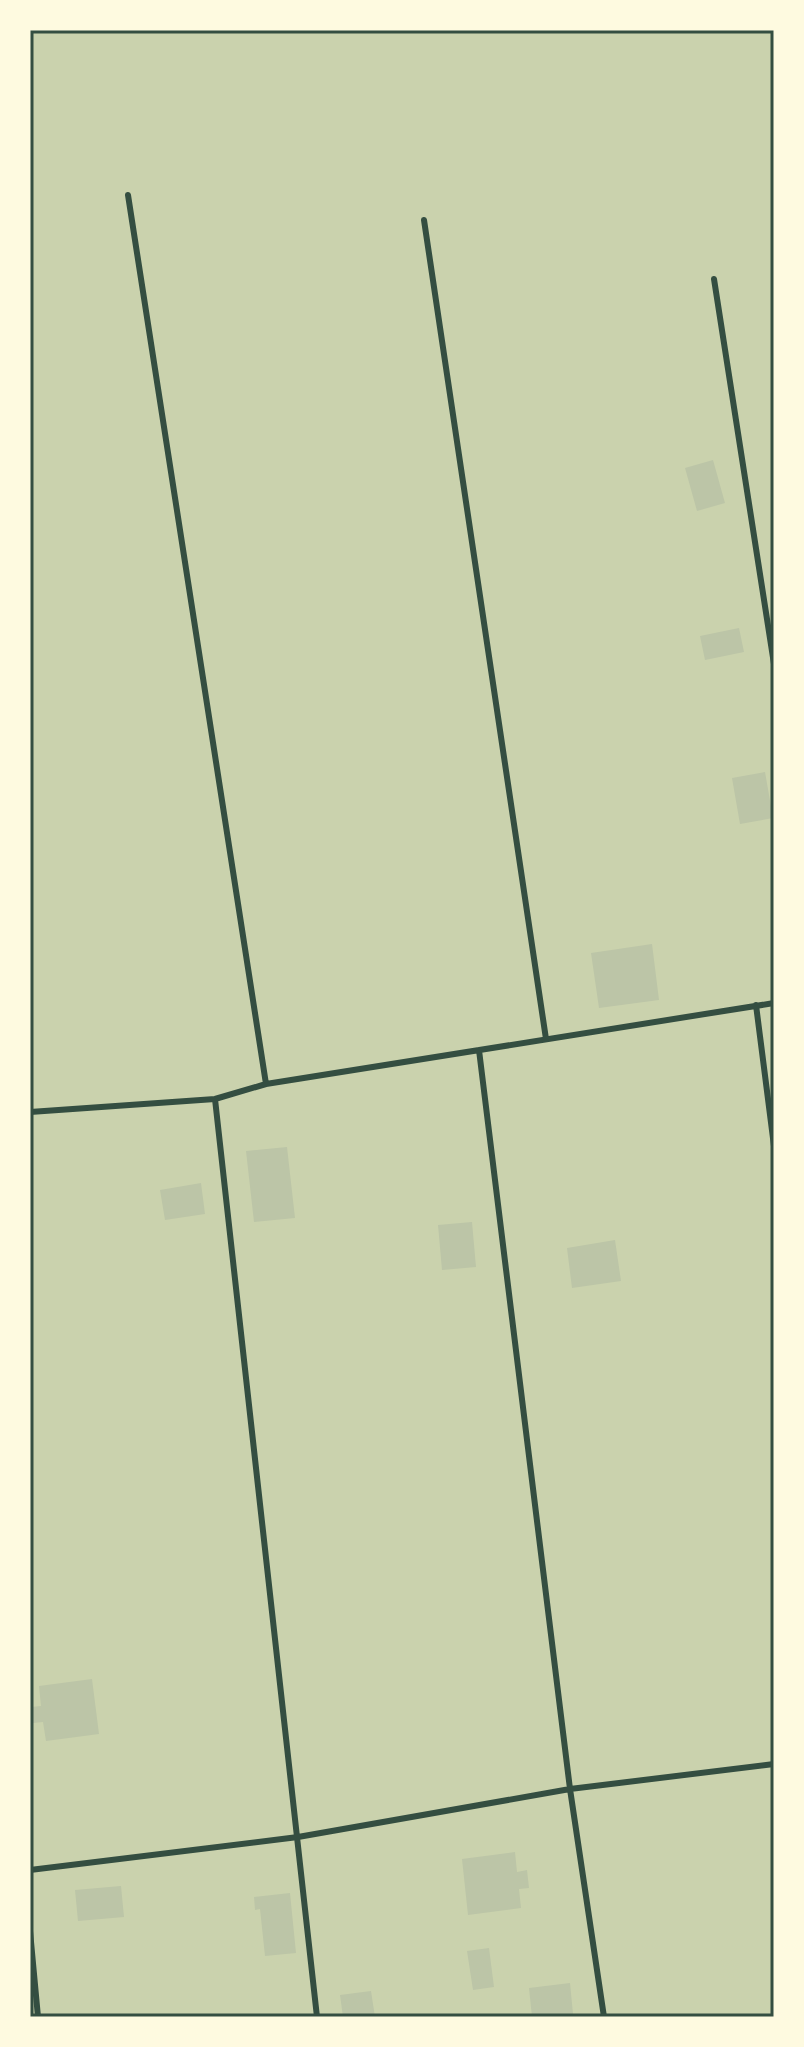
<svg xmlns="http://www.w3.org/2000/svg" width="804" height="2047" viewBox="0 0 804 2047" font-family="Arial,sans-serif">
  <style>
    .green { fill: #cad2ad }
    .building { fill: #bcc5a7 }
    .lines { fill: none; stroke-linecap: round; stroke-linejoin: round }
    .service { stroke: #344e41; stroke-width: 6 }
    .neatline { fill: none; stroke: #344e41; stroke-width: 3 }
  </style>
  <rect width="100%" height="100%" fill="#e9edc9"/>
  <path class="green" d="M30,30h744v1987h-744z"/>
  <path class="building" d="M713,460l12,43 -28,8 -12,-43z
    M739,628l5,24 -39,8 -5,-24z
    M765,772l8,46 -33,6 -8,-46z
    M652,944l7,56 -60,8 -8,-55z
    M287,1147l8,71 -41,4 -8,-71z
    M201,1183l4,31 -40,6 -5,-30z
    M472,1222l4,45 -34,3 -4,-45z
    M615,1240l6,41 -49,7 -5,-40z
    M92,1679l7,55 -53,7 -3,-19 -10,1 -2,-16 10,-1 -2,-20z
    M515,1852l2,20 10,-2 2,18 -10,1 2,19 -53,7 -6,-56z
    M121,1886l3,31 -46,4 -3,-31z
    M290,1893l6,60 -31,3 -5,-47 -5,1 -1,-13z
    M489,1948l5,39 -21,3 -6,-39z
    M570,1983l3,31 -41,3 -3,-29z
    M371,1991l4,26h-32l-3,-22z"/>
  <g class="lines">
    <path class="service" d="M128,195l138,889
      M424,220l122,819
      M714,279l60,385
      M756,1005l18,141
      M479,1050l91,739 34,228
      M215,1099l102,918
      M30,1112l185,-13 51,-15 508,-81
      M30,1870l268,-33 272,-48 204,-25
      M30,1931l8,86"/>
  </g>
  <rect width="804" height="2047" fill="none" stroke="#fefae0" stroke-width="64"/>
  <rect x="32" y="32" width="740" height="1983" class="neatline"/>
</svg>
